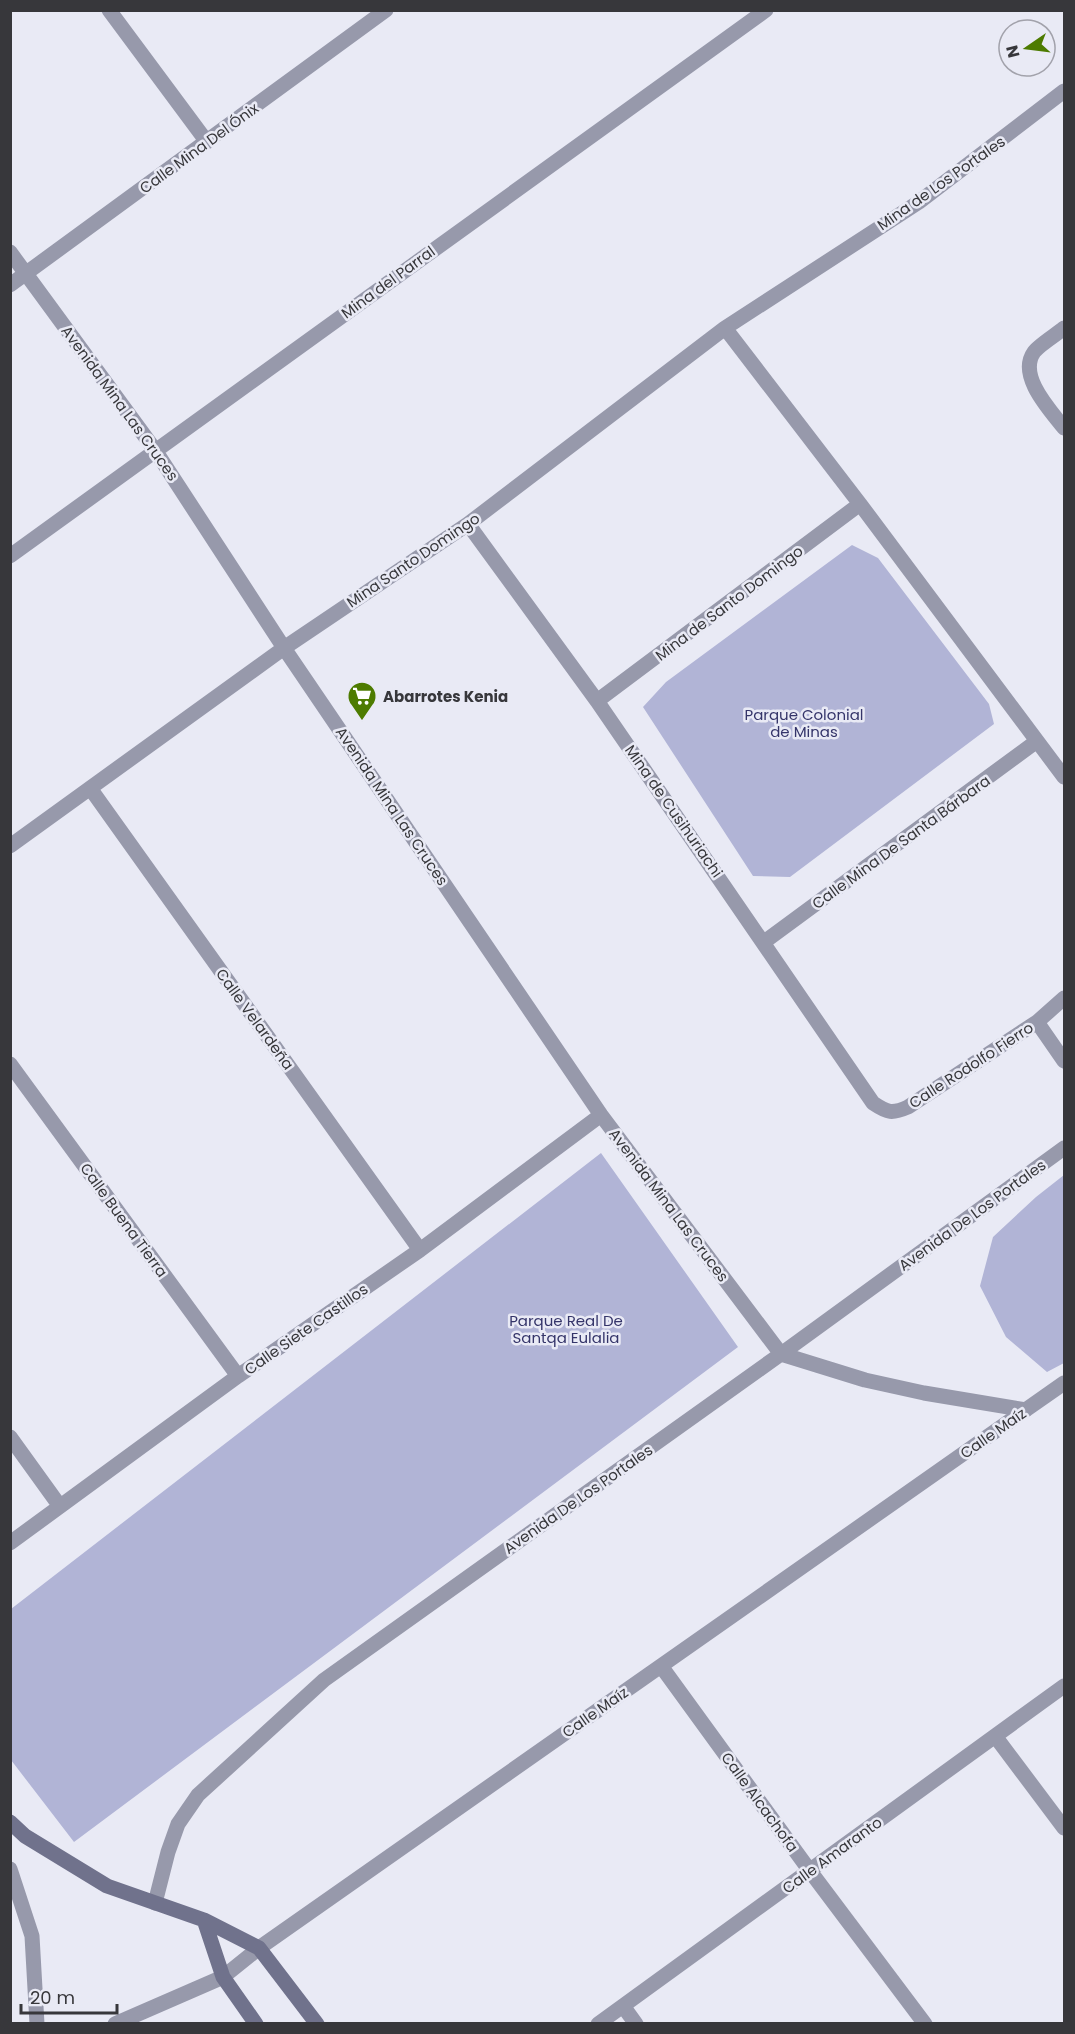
<svg xmlns="http://www.w3.org/2000/svg" width="1075" height="2034" viewBox="0 0 1075 2034" font-family="Poppins,sans-serif">
  <style>
    .green { fill: #b1b4d6 }
    .lines { fill: none; stroke-linecap: round; stroke-linejoin: round }
    .street { stroke: #9799ab; stroke-width: 15 }
    .secondary { stroke: #70728c; stroke-width: 15 }
    .labels { text-anchor: middle; dominant-baseline: central; stroke-width: 5; stroke-linejoin: round; paint-order: stroke }
    .street-label { font-size: 15px; fill: #37373b; stroke: #e9eaf5 }
    .poi-label { font-size: 15px; font-weight: bold; fill: #37373b; stroke: #e9eaf5; text-anchor: start }
    .park-label { font-size: 15px; fill: #35356a; stroke: #e9eaf5 }
  </style>
  <rect width="100%" height="100%" fill="#e9eaf5"/>
  <path class="green" d="M852,545l26,13 111,146 5,20 -204,153 -37,-1 -110,-169 23,-25z
    M601,1153l137,194 -664,495 -63,-82v-151z
    M1064,1175v188l-17,9 -41,-35 -26,-51 13,-49 43,-40z"/>
  <g class="lines">
    <path class="street" d="M109,10l98,132
      M10,252l145,198 129,198 317,467 180,239 84,26 59,13 102,17
      M10,285l376,-275
      M725,328l135,176 204,273
      M1064,328c-7,6 -25,17 -30,24 -17,24 17,59 30,76
      M468,524l129,177 276,402c15,10 19,11 35,4l129,-85 27,-24
      M10,556l756,-546
      M597,701l263,-197
      M90,788l330,462
      M10,846l274,-198 184,-124 257,-196 194,-126 145,-111
      M764,942l273,-201
      M1037,1022l27,39
      M10,1064l228,312
      M10,1437l49,68
      M10,1543l228,-167 182,-126 181,-135
      M661,1666l149,205 115,153
      M995,1736l69,92
      M10,1869l22,67 5,88
      M155,1903l13,-51 10,-28 20,-29 126,-115 457,-326 283,-206
      M623,2006l13,18
      M115,2024l108,-47 36,-29 805,-565
      M598,2024l466,-338"/>
    <path class="secondary" d="M10,1822l15,14 82,50 97,34 55,28 58,76
      M204,1920l19,57 33,47"/>
  </g>
  <defs>
    <g id="supermarket-pin" transform="scale(1.5)"><path d="M0 17L-7.5 6A9.5 9.5 0 1 1 7.5 6Z" fill="#4d7b00" stroke="#e9eaf5"/><path d="M-6-5.5h2.5l.6 2H6L4.5 2H-2.5L-4.4-4H-6ZM-1.5 3.2a1.3 1.3 0 1 0 .1 0ZM3 3.2a1.3 1.3 0 1 0 .1 0Z" fill="#fff"/></g>
  </defs>
  <g fill-rule="evenodd">
    <use href="#supermarket-pin" x="362" y="696"/>
  </g>
  <g class="labels">
    <g class="street-label">
      <text transform="translate(199 148) rotate(-36)">Calle Mina Del Ónix</text>
      <text transform="translate(941 183) rotate(-35)">Mina de Los Portales</text>
      <text transform="translate(388 282) rotate(-36)">Mina del Parral</text>
      <text transform="translate(120 403) rotate(54)">Avenida Mina Las Cruces</text>
      <text transform="translate(413 560) rotate(-34)">Mina Santo Domingo</text>
      <text transform="translate(729 603) rotate(-37)">Mina de Santo Domingo</text>
      <text transform="translate(392 806) rotate(56)">Avenida Mina Las Cruces</text>
      <text transform="translate(674 811) rotate(55)">Mina de Cusihuriachi</text>
      <text transform="translate(901 842) rotate(-36)">Calle Mina De Santa Bárbara</text>
      <text transform="translate(255 1019) rotate(54)">Calle Velardeña</text>
      <text transform="translate(971 1065) rotate(-33)">Calle Rodolfo Fierro</text>
      <text transform="translate(669 1205) rotate(53)">Avenida Mina Las Cruces</text>
      <text transform="translate(972 1215) rotate(-36)">Avenida De Los Portales</text>
      <text transform="translate(124 1220) rotate(54)">Calle Buena Tierra</text>
      <text transform="translate(306 1329) rotate(-35)">Calle Siete Castillos</text>
      <text transform="translate(993 1433) rotate(-35)">Calle Maíz</text>
      <text transform="translate(578 1499) rotate(-35)">Avenida De Los Portales</text>
      <text transform="translate(595 1712) rotate(-35)">Calle Maíz</text>
      <text transform="translate(760 1802) rotate(54)">Calle Alcachofa</text>
      <text transform="translate(832 1855) rotate(-36)">Calle Amaranto</text>
    </g>
    <g class="poi-label">
      <text x="383" y="696">Abarrotes Kenia</text>
    </g>
    <g class="park-label">
      <text x="804" y="714">Parque Colonial<tspan x="804" dy="17">de Minas</tspan></text>
      <text x="566" y="1320">Parque Real De<tspan x="566" dy="17">Santqa Eulalia</tspan></text>
    </g>
  </g>
  <rect width="1075" height="2034" fill="none" stroke="#37373b" stroke-width="24"/>
  <g transform="translate(1027 48) rotate(256)"><circle r="28" fill="#e9eaf5" stroke="#a2a2ab" stroke-width="1.5"/>
  <path d="M0-4.5L10 22L0 15L-10 22Z" fill="#4d7b00"/>
  <text y="-9" font-size="16" font-weight="bold" text-anchor="middle" fill="#37373b">N</text>
  </g>
  <path d="M21 2004v9h96v-9" fill="none" stroke="#37373b" stroke-width="3"/>
  <text x="30" y="2004" font-size="18" fill="#37373b" stroke="#e9eaf5" stroke-width="4.5" paint-order="stroke">20 m</text>
</svg>
